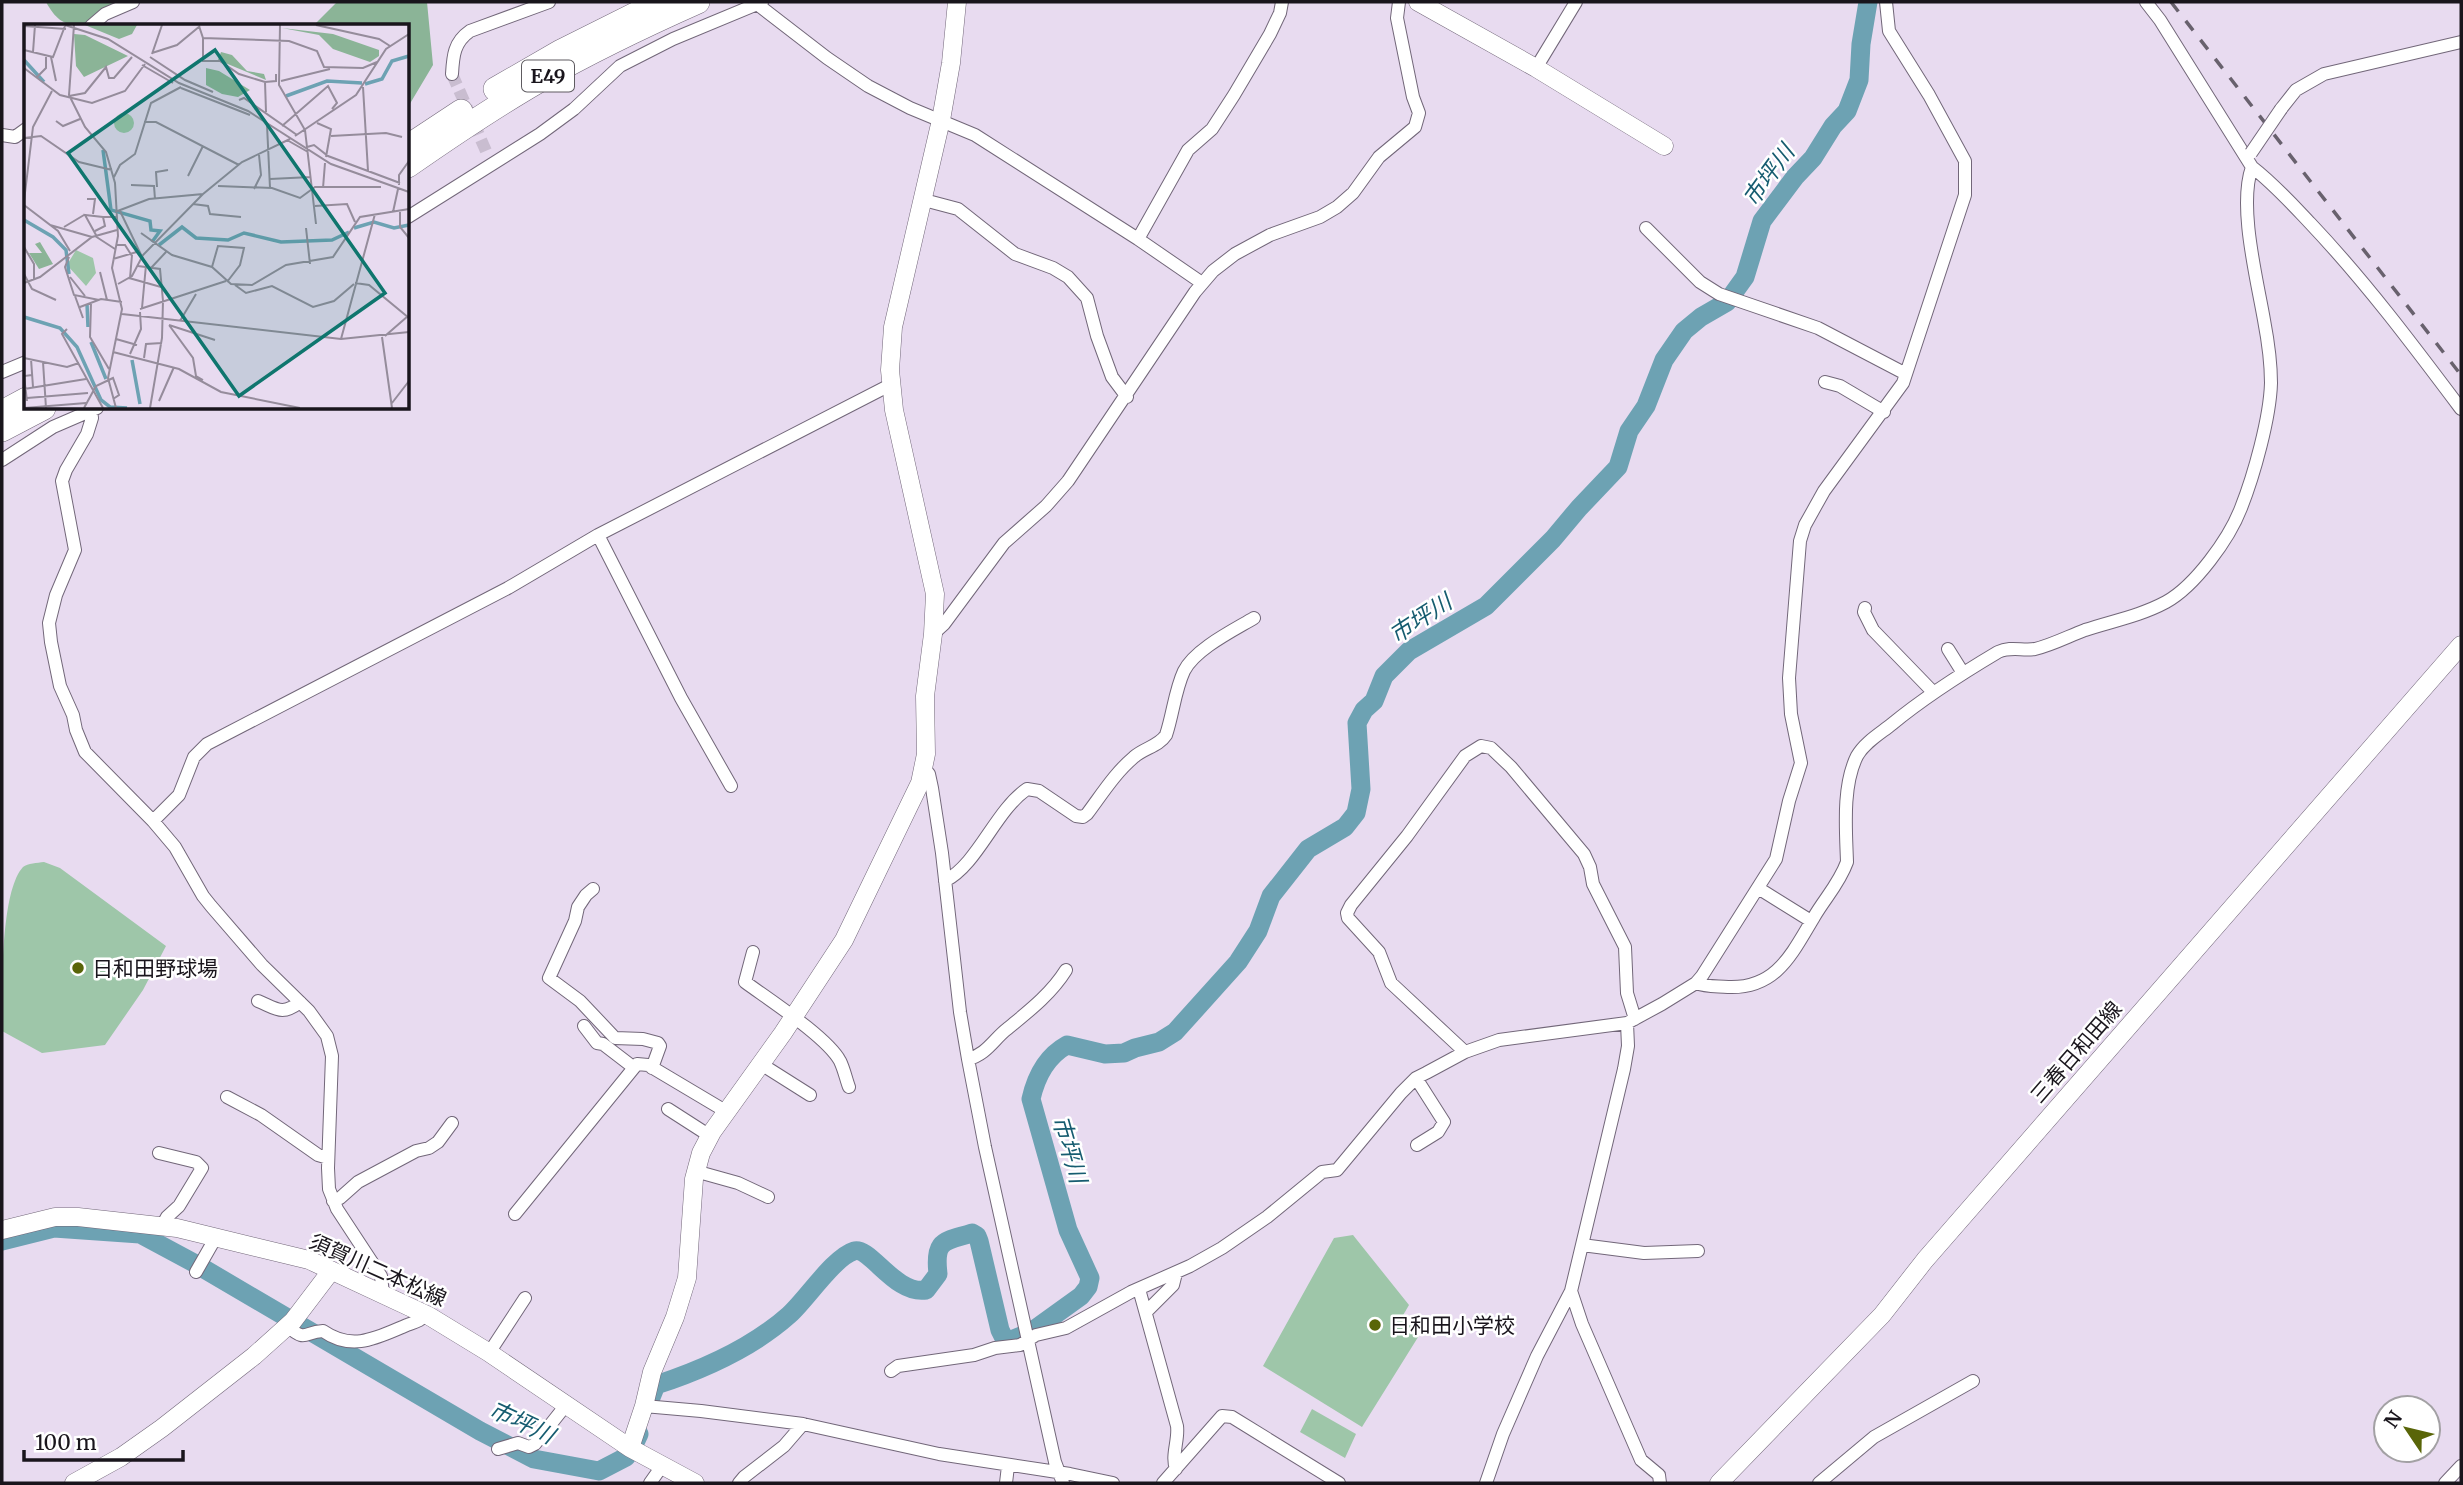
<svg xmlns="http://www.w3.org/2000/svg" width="2463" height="1485" viewBox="0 0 2463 1485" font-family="Merriweather,'Noto Sans JP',serif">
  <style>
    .green { fill: #9ec6a9 }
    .forest { fill: #8bb497 }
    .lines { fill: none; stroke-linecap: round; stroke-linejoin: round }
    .river { stroke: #6da2b3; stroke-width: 19 }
    .street-tunnel { stroke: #c9bdd0; stroke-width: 12; stroke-dasharray: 12 6; stroke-linecap: butt }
    .street-casing { stroke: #726779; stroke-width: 14 }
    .secondary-casing { stroke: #726779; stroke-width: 19 }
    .highway-casing { stroke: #726779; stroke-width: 24 }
    .street { stroke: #fff; stroke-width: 12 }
    .secondary { stroke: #fff; stroke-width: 18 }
    .highway { stroke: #fff; stroke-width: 23 }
    .rail { stroke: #68616d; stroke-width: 3.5; stroke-dasharray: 12 12; stroke-linecap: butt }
    .street-bridge-casing { stroke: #726779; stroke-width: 14; stroke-linecap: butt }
    .street-bridge { stroke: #fff; stroke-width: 12 }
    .poi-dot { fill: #596508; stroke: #fff; stroke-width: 2.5 }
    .labels { text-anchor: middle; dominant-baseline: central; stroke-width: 5; stroke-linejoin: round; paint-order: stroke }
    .shield { fill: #fff; stroke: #5e5b60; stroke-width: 2 }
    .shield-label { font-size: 19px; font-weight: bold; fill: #19151c }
    .poi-label { font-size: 21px; fill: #19151c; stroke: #fff; text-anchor: start }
    .street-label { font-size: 21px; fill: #19151c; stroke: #fff }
    .water-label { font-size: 23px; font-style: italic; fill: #165c70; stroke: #fff }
    .inset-river { fill: none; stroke: #6da2b3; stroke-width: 3.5 }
    .inset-road { fill: none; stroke: #958c9b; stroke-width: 2 }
    .view { fill: #0f766e; fill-opacity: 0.15; stroke: #0f766e; stroke-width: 3.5 }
    .inset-edge { fill: none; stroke: #19151c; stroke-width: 3.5 }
  </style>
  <rect width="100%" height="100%" fill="#e8dbf0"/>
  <path class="green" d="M44,862l16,6 106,78 -23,44 -38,55 -63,8 -40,-22c0,-39 -2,-139 21,-164 5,-4 14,-4 21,-5z
    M1353,1235l56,70 -7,12 18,17 -58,93 -99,-61 71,-128z
    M1312,1409l44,25 -11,24 -45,-26z"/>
  <path class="forest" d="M46,2h72l-36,24c-20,-1 -27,-8 -36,-24z
    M337,2h90l6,63 -25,42v-81h-95z"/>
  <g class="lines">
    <path class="river" d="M2,1241l52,-13 86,6 54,29 286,168 54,28 65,12 27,-14 6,-8 7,-15
      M648,1405l8,-20c46,-15 96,-37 133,-70 17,-15 45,-58 65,-64 16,-5 41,44 72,39l12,-16c-4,-35 6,-32 34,-41l5,3 2,5 21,89 6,12 25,-10 50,-36 7,-9 2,-9 -22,-48 -37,-131c5,-22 16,-43 36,-54l38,9 19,-1 11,-5 24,-6 16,-10 63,-70 20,-31 13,-35 37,-47 37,-22 11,-14 5,-24 -4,-66 7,-13 10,-9 10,-25 25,-25 77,-45 67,-67 26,-31 39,-41 11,-36 17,-25 18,-46 20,-29 17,-14 26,-15 18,-25 17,-56 33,-44 18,-19 20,-32 14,-15 12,-31 2,-36 7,-42"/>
    <path class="street-tunnel" d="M452,74l34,77"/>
    <g class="street-casing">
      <path id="street" d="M2146,2l14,18 92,147c22,17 39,36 58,56 55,58 103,122 151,186
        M757,4l70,54 41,28 42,22 65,27 163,104 64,44
        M91,26l14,-12 28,-12
        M1536,68l40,-66
        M452,74c1,-18 2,-32 18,-43l79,-29
        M2281,109l15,-19 28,-16 137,-32
        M2,135l13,2 11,-8
        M924,200l34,9 57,45 38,14 15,9 19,21 10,38 15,41 15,20
        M408,217l132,-83 34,-25 46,-43 53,-27 89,-37
        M1646,228l54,54 19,12 99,34 88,46
        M1138,239l50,-89 24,-21 22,-34 36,-61 10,-21 2,-11
        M2,372l24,-10
        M1825,382l15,4 44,26
        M91,410l1,8 -5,16 -21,36 -4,11 13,69 -19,45 -7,28 2,19 9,44 13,29 3,15 9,22 68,69 22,26 28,49 8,10 51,59 47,46 18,25 5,20 -4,112 1,21 8,20 44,67 2,18
        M2,460l51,-33 44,-19
        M598,535l83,163 50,88
        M1865,608l-1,4 9,18 60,62
        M933,634l11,-10 60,-81 42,-37 22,-25 127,-189 18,-21 22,-17 35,-19 50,-18 17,-10 16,-14 26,-36 36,-30 4,-14 -6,-16 -16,-79 2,-16
        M1948,649l15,24
        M924,768l5,6 3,14 10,65 18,159 8,47 17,88 70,315 8,21
        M153,821l26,-26 15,-38 13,-13 301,-156 90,-53 294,-151
        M945,881c33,-17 50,-70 82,-92l12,2 37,25 7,1 4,-3c15,-20 28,-41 47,-57 10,-9 25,-11 32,-22 7,-21 9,-45 18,-64 11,-22 50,-41 70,-53
        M1758,888l53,33
        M593,889l-7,6 -8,12 -3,14 -26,57 31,23 35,37 28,1 15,4 2,3 -8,22
        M753,952l-8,30c23,17 82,55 95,79 4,8 6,18 9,26
        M1696,983c10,4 21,3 32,4 49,2 64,-34 86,-70 11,-19 25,-33 33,-55 -1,-32 -5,-76 10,-106 8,-14 24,-23 35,-32 34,-28 69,-50 106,-72 13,-6 24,-1 37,-3 17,-4 34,-13 50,-19 27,-9 55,-14 81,-28 29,-16 63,-63 75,-94 13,-33 29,-90 30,-125 0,-21 -3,-42 -7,-63 -7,-41 -26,-114 -12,-153
        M258,1001c19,8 24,15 42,1
        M584,1026l13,17 6,1 30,23
        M1465,1052l-74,-69 -12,-31 -31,-34 -1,-5 4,-8 56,-69 58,-80 16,-10 10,2 20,19 73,87 6,13 3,17 32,63 2,46 8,26
        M968,1059c18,-4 26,-20 39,-30 22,-18 44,-35 59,-59
        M761,1064l49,31
        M1416,1078l28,44 -6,10 -21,13
        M227,1097l34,18 57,40 10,3
        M668,1109l42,27
        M159,1153l37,9 6,6 -23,38 -12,11 -5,9
        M695,1171l43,12 30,14
        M333,1201l7,-3 18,-16 58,-31 13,-3 9,-6 14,-19
        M515,1214l122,-150 11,1 79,47
        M1582,1245l62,8 54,-2
        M196,1272l20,-35
        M1139,1289l38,137c2,14 -6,29 -1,43
        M1571,1291l11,33 59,136 18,15 1,8
        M1146,1312l27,-27 3,-12
        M287,1326c20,17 16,6 36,5 30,21 55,6 84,-6 8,-3 14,-4 19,-11
        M489,1353l36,-55
        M891,1371l7,-5 76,-11 21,-7 25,-3 16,-10 30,-7 65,-36 59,-26 32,-18 45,-31 55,-45 15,-2 64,-77 15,-15 10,-5 39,-21 34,-12 128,-17 35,-19 34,-21 6,-7 74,-117 13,-58 12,-38 -10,-49 -2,-36 11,-137 5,-16 19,-34 79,-108 62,-188v-34l-36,-66 -40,-64 -3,-29
        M644,1406l57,5 102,13 136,30 131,20 43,9
        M498,1449l20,-6 11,4 6,-3 31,-39
        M650,1483l12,-17
        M739,1483l5,-6 40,-31 19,-22
        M1006,1483l2,-17
        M1163,1483l59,-67 10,1 107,66
        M1486,1483l17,-49 34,-78 34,-65 53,-222 4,-23 -1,-23
        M1819,1483l55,-46 99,-56
        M2445,1483l16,-17"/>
    </g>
    <g class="secondary-casing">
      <path id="secondary" d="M1418,2l118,66 128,78
        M2,1230l53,-13h23l99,11 132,32 120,56 59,36 142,96 65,35
        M630,1448l14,-42 8,-34 23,-55 12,-39 7,-99 7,-26 11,-21 71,-99 61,-93 76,-157 6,-29 -1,-58 8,-62 2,-40 -41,-184 -4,-40 3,-43 48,-207 10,-57 6,-61
        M74,1483l47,-26 41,-29 92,-72 39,-35 38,-50
        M1719,1483l163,-168 43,-55 536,-615"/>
    </g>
    <g class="highway-casing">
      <path id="highway" d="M495,89l66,-38 98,-49
        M408,146l53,-35
        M408,166c43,-30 86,-59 131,-85 51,-29 105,-55 159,-79
        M2,412l24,-13
        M2,430l42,-22"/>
    </g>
    <use href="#street" class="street"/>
    <use href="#secondary" class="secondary"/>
    <use href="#highway" class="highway"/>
    <path class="rail" d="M2171,2l290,373"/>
    <g class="street-bridge-casing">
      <path id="street-bridge" d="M2251,153l30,-44"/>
    </g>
    <use href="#street-bridge" class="street-bridge"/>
  </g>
  <g class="poi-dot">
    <circle cx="78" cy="968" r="7"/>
    <circle cx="1375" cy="1325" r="7"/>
  </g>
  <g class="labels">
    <rect class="shield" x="522" y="60.5" width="52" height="31" rx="5"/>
    <g class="shield-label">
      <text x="548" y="76">E49</text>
    </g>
    <g class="poi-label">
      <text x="92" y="968">日和田野球場</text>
      <text x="1389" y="1325">日和田小学校</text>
    </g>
    <g class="street-label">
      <text transform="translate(2076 1052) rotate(-49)">三春日和田線</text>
      <text transform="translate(378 1270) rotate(24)">須賀川二本松線</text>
    </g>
    <g class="water-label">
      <text transform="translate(1768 175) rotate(-54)">市坪川</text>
      <text transform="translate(1420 618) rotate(-33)">市坪川</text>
      <text transform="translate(1070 1149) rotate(74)">市坪川</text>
      <text transform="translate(522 1422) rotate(25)">市坪川</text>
    </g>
  </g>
  <g transform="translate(24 24)">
    <rect width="385" height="385" fill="#e8dbf0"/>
    <path d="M90 99a10 10 0 1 1 20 0a10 10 0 1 1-20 0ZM52,226l17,8 3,15 -10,13 -19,-21z" fill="#9ec6a9"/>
    <path d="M61,1h52l-5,9 -13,5zM258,4l51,6 46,16v6l-9,6 -37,-13 -14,-14zM50,10l11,1 43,21 -44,21 -8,-11zM197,28l11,3 15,16 17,3 2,6 -48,-20zM182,44l13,3 31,19 -12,7 -16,-3 -16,-9zM16,218l13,22 -14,5 -10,-16h13l-7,-9z" fill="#8bb497"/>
    <path class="inset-river" d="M0,36l20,22M341,60l17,-5 10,-18 17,-5M262,72l41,-15 35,2M79,126l8,60 39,11 1,9 9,1 -8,11M0,196l29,17 13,13 3,24M330,204l20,-6 20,6 15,-3M135,221l23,-18 14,11 32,2 16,-7 37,9 51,-2 17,-8M63,280l1,23M0,293l36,11 17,19 24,53 9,7 17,1M67,318l15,37M108,336l8,44"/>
    <path class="inset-road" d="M41,1l43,14 71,44 69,28 83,53 78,28M50,1l-5,70 16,32 21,25 9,31 3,53 -6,32 10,41 -14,69 8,30M256,1l-1,60 26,45 11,94M292,1l63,14 11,7M0,2l42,3M175,2l4,12 86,3 28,10 7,16 39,1 14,-6M179,14v23h17l19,13 26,8 11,-1v-7M0,26l29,7 12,-31M9,28l2,-27M128,29l25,-8 23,-19M128,30l10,-29M27,33l5,24M126,33l35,23 28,12M118,41l31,18M0,44l36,27 32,8 33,-12 20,-27M13,53l9,-9v-11M257,57l49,-12M241,58l1,30M339,63l5,84M157,64l69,27M45,72l16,-3 21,-26 3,11h5l18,-21M215,76l5,-2 53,37M32,97l7,5 17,-7M120,98h12l83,43M293,99l14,6 -5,28M243,101l3,63M258,102l46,-40 9,17 -5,6M271,112l61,-41 30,-46 23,-15M307,112l55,-3 16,4M0,114l17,-2 38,26 33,8M263,116l21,12M283,123l7,-2 14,11 72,27M164,152l15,-30M90,153l6,-12 15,-11 16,-51 30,-16M246,155l41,-2M107,161l23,1 1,13M375,161v-10l10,-14M194,162l54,2 28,10 15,-11h66M133,163l-1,-15 12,-2M299,164l2,-25M230,165l7,-14 -2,-20M63,175h8l-2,15M0,177l9,-74 19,-36M169,180l15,2 2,8 31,3M0,181l34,26 12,20M291,182l32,-2 8,18M96,187l26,54 -4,43M91,188l34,-13 54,-5 39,-32 48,-23M369,188l5,-23M376,188v15l9,11M26,201l42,12M40,203l20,-12M282,204l4,36M71,207l10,-5 -2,-9h13M117,209l31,22 40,12 19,17 21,1 34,-20 47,-8 27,-40 49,-8M72,211l-11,-20 18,2M71,212l20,13M92,221h9l7,11M0,223l10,17v15M45,233l-4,10 9,28 25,5M89,235l27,-8M114,242l22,3 3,32 -1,37 -12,70M188,243l6,-21 26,2 -4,17 -13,17M127,244l15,-16M76,248l7,28M0,250l8,15 24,11M46,253l15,19M105,254l32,9M106,254l2,-23M0,259l16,-6 52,-40 25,-7M331,259l14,2 40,33M94,260l14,-8 11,-21 60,-61M211,261l11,8 26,-7 41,21 21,-6 20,-17M51,272l8,22M67,279l-1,34 19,32M56,283l21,-8 21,3M116,285l86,-28M98,290l219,25 68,-7M156,297l16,-27M145,301l24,33 3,18 7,4M145,301l46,15M43,305l-5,5 41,74M361,312l23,-20M358,313l10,71M92,315l21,6M317,315l34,-125M89,328l66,17 42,23 79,16M106,330l11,-25 -1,-17M0,334l43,9 12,-4M120,334l2,-14 16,-1M7,335l2,28M19,338l3,46M0,365l62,-10M3,374l61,-5M3,377l-3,-25 8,-1M135,377l15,-34M368,379l17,-22M0,384l62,-5M60,384l12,-22 17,-8 6,17 -6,4"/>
    <path class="view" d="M191,26l170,243 -146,103 -171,-243z"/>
    <rect width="385" height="385" class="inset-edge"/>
  </g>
  <rect width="2463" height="1485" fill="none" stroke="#19151c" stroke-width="7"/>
  <g transform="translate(2407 1429) rotate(305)"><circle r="33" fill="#ffffff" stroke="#a3a1a4" stroke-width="2"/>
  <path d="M0-5L12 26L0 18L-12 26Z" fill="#596508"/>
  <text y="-10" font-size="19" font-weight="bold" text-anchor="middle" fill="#19151c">N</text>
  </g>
  <path d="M24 1450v10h159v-10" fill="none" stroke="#19151c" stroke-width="3.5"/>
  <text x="35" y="1450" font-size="21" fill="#19151c" stroke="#ffffff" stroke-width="5" paint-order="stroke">100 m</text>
</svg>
